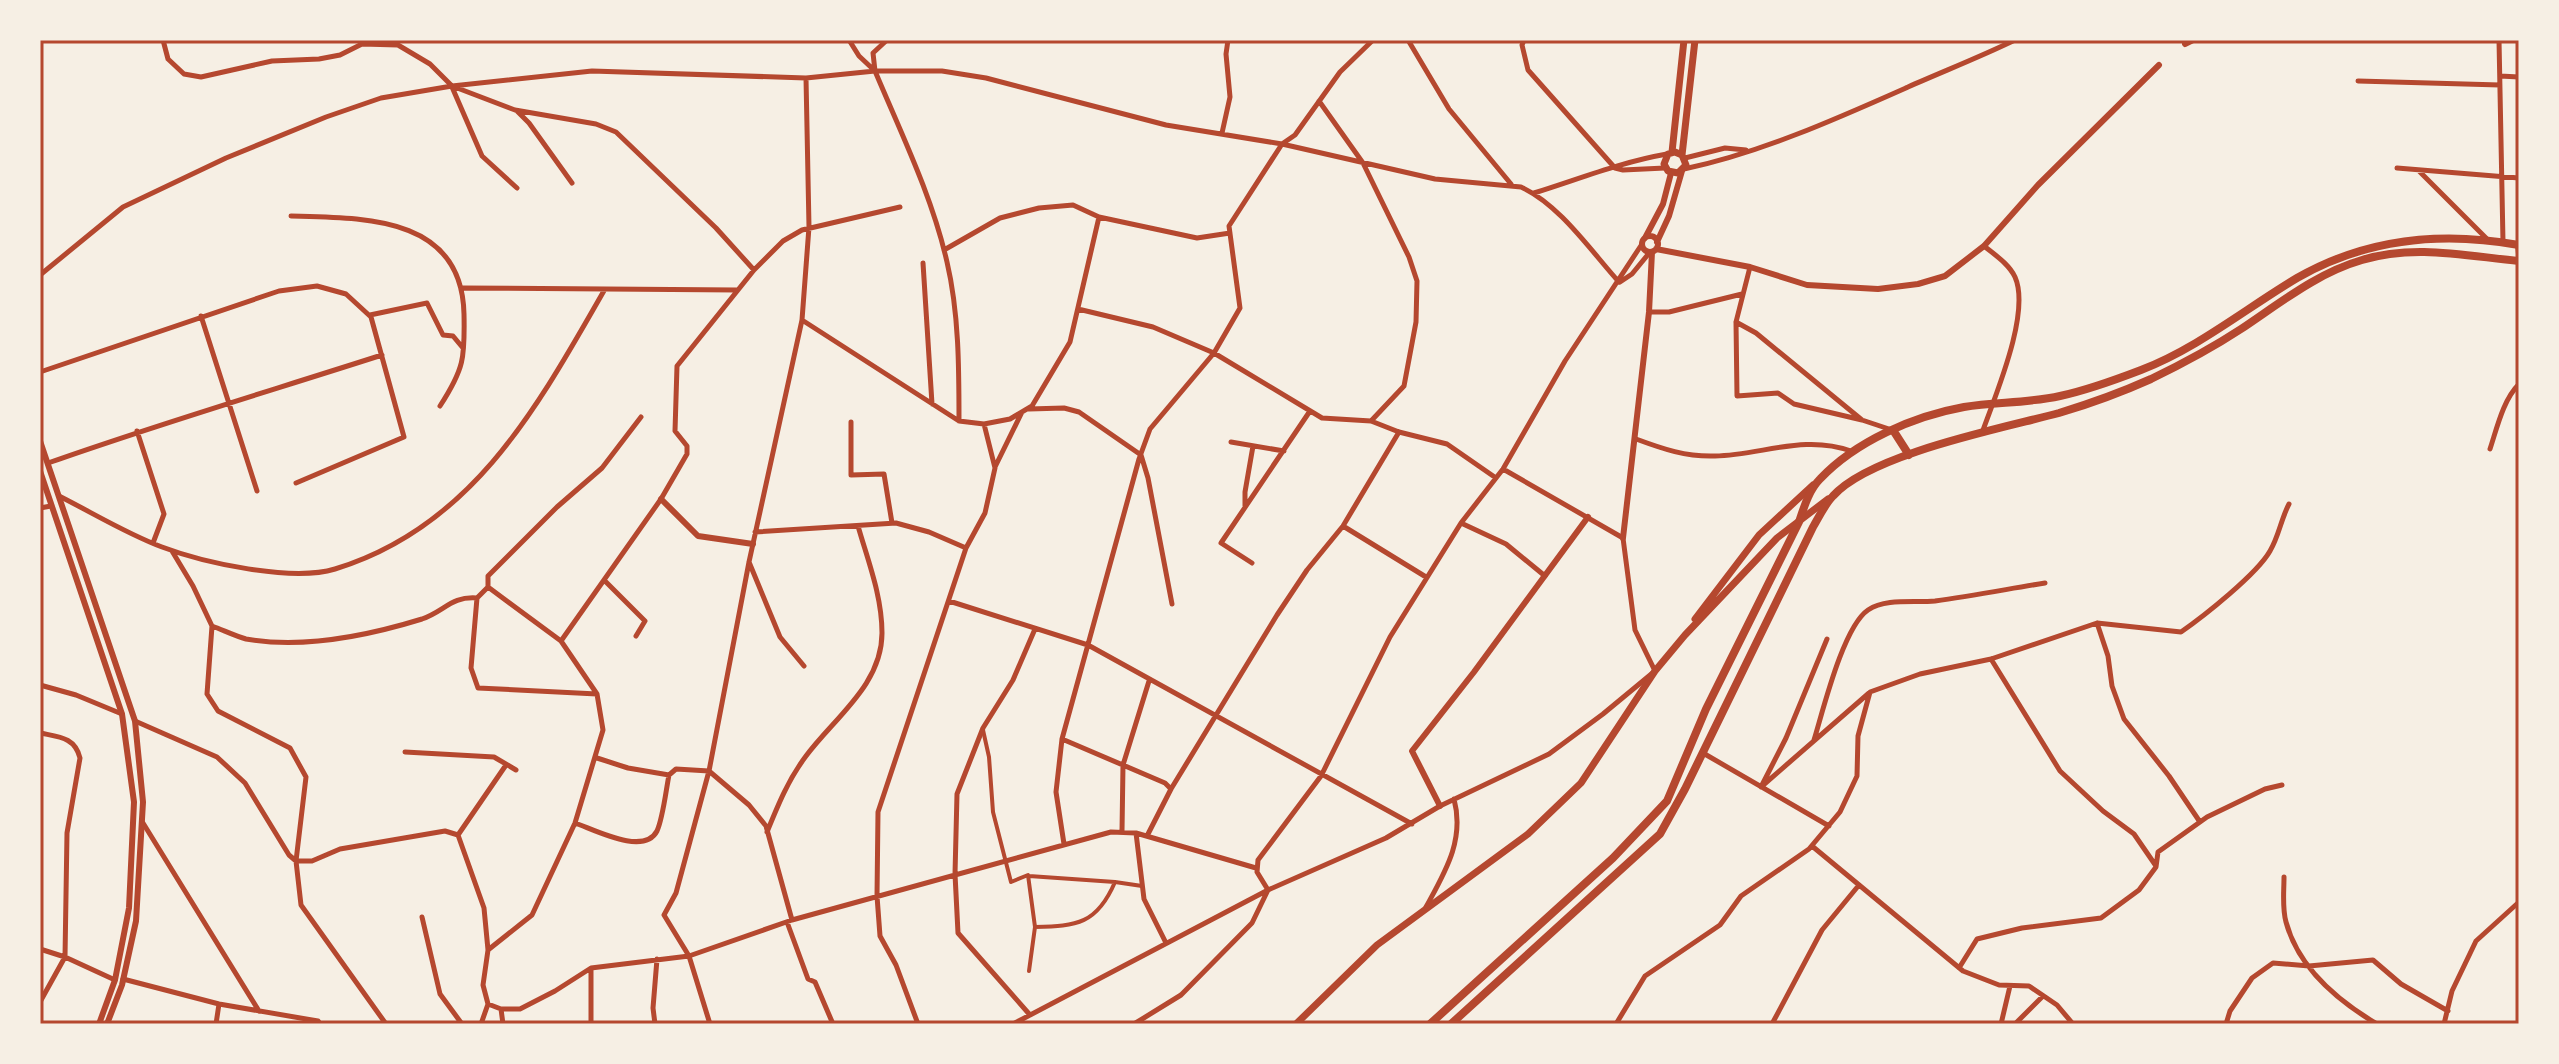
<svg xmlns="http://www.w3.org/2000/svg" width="2559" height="1064" viewBox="0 0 2559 1064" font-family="Montserrat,sans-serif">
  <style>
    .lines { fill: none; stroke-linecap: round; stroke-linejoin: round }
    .pedestrian { stroke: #b5482f; stroke-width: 4 }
    .minor { stroke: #b5482f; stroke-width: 5 }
    .tertiary { stroke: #b5482f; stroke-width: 6 }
    .secondary { stroke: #b5482f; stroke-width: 7 }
    .primary { stroke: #b5482f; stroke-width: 8 }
    .neatline { fill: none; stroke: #b5482f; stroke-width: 3 }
  </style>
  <rect width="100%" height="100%" fill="#f6efe4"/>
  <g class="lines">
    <path class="pedestrian" d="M983,730l6,27 4,55 18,70 17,-7 7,52 -6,44
      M1029,876l86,6
      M1035,927c42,-1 62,-3 80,-45l27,4"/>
    <path class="minor" d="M163,40l5,19 16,15 17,3 71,-16 47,-2 21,-4 22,-11 36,1 32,19 22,22 140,-15 214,7 69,-7h67l44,7 180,47 116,19 153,35 86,8c38,17 70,64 98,95
      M849,40l10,16 16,15
      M887,40l-14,13 2,18c26,62 57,125 72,191 12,51 12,107 12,159
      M1408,40l41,69 62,75
      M1524,40l-2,5 6,25 87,98 8,2 42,-2
      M2499,40l4,202
      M2500,76l19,1
      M2358,81l142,4
      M452,87l30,69 35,32
      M1319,101l44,62 46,94 8,24 -1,41 -12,64 -33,35
      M517,111l12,12 43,60
      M1222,133l8,-36 -4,-43 2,-14
      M1685,158l40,-10 21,2
      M2397,168l122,10
      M1684,169c76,-16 152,-50 224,-82 36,-16 72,-30 107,-47
      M2418,170l69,69
      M1534,193c45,-14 87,-31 133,-39
      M291,216c74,2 171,0 173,98 1,44 0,55 -24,92
      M1099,217l98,21 33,-5
      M923,263l9,141
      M1750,267l-14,55 1,74 41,-3 16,11 68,16
      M40,275l83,-68 103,-49 100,-41 55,-19 71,-12 63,24 81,14 20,8 100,96 38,42
      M1620,282l12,-8 18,-22
      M463,288l274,2
      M1078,309l75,18 61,26 108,65 49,3 28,11 48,12 49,34
      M1649,312h20l73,-18
      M370,315l57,-12 16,32 10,1 10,12
      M201,316l56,175
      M802,320l157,101 25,3 26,-5 22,-13 38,-64 29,-125 -26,-12 -34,3 -39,10 -56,32
      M1736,322l20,11 106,87 30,10
      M40,372l239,-81 38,-5 29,8 25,23 33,120 -108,46
      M1029,409l35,-1 15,4 62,43 7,23 24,126
      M851,422v53l33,-1 8,49
      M137,431l27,83 -11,29
      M1982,433c13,-37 49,-120 33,-156 -6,-13 -20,-22 -31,-31
      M1636,439c27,10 50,18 79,17 47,-1 89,-22 136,-5
      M1231,442l53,9
      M2490,449c7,-21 13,-49 29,-65
      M48,463c110,-39 222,-72 334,-108
      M995,467l27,-55
      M59,496c34,17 68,38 103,51 42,16 130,35 173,22 138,-42 203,-163 270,-280
      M1245,506v-14l8,-46
      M40,508l11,-2
      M1461,523l45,21 39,32
      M1343,526l83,51
      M755,532l141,-9 33,9 37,16
      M172,551l21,35 19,40 -5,68 11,17 72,37 16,29 -10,84 5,44 85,119
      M749,562l31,75 24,29
      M1252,563l-31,-20 89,-132
      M605,581l40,40 -9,15
      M488,587v-11l69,-69 45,-39 39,-51
      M949,601l139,44 324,179
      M2097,623l11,33 4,30 12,33 45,57 31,46
      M212,626c11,4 23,10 34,13 57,10 121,-3 176,-20 23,-8 29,-23 55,-21
      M1827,639l-41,99 -25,49 108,-94
      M561,641l100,-142 26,-45v-8l-12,-15 2,-65 77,-96 29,-29 19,-11 98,-23
      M1991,659l69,112 43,40 31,23 22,32
      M40,685l36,10 46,19
      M135,721l82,36 28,26 44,72 7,6h16l28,-12 105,-18 13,4 26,73 4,42 -5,35 5,19 -7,20
      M40,733c19,4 35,4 40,25l-13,75 -2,124 -25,45
      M1062,739l103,44 6,6
      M1814,740c9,-29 29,-113 54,-130 18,-12 46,-7 67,-9 36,-5 73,-12 110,-18
      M405,752l89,5 22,13
      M1703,753l126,73
      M597,758l31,10 41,7 7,-6 33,2 40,34 17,21 26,94
      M143,823l116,188
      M575,823c20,7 69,33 82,8 6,-13 9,-41 12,-56
      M1122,831l1,-66 26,-84
      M767,832c11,-27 21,-52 39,-76 28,-38 76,-71 76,-123 0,-37 -14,-72 -24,-107
      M1136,833l8,66 22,44
      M458,835l48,-70
      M1147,836l24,-47 106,-174 30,-45 36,-44 56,-94
      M1064,844l-8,-52 6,-53 77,-280 11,-30 64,-76 26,-45 -11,-82 53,-82 13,-9 45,-63 33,-32
      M1812,846l151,125 36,14 30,1 28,19 16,19
      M2284,877c0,15 -2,31 2,45 12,45 52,79 91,102
      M1426,907c19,-35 39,-67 28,-108
      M422,917l18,77 22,30
      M787,922l21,57 7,3 18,42
      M40,949l25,8 50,23
      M488,950l44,-35 43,-92 28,-93 -6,-36 -36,-53 -73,-54 -11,11 -6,70 7,20 119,6
      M1959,968l18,-29 45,-11 79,-10 38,-28 17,-23 2,-15 49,-35 58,-28 17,-4
      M123,979l96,25 99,17 2,3
      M488,1004l13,5h19l35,-18 36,-23 98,-12 103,-36 319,-88 25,1 120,35
      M501,1009l2,15
      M1030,1015l-72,-82 -3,-59 2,-80 26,-66 30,-48 22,-51
      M216,1024l3,-20
      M591,1024v-55
      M655,1024l-2,-16 4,-49
      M710,1024l-21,-68 -25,-41 12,-22 33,-122 40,-209 53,-242 7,-93 -3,-149
      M918,1024l-22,-59 -16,-29 -3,-40 1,-84 88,-264 19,-35 10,-45 -11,-44
      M1013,1024l255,-134 118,-52 54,-32 109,-52 54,-40 52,-43 -20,-41 -12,-92 -120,-69
      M1134,1024l47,-29 71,-72 16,-33 -11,-18 1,-12 63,-84 69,-139 71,-114 42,-54 62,-108 77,-117
      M1616,1024l29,-48 75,-51 21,-29 68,-47 31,-37 17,-36 1,-40 12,-44 50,-18 71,-15 106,-36 84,9c23,-16 76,-58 89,-81 9,-15 11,-32 19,-47
      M1772,1024l50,-94 37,-45
      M2001,1024l9,-38
      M2015,1024l28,-28
      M2226,1024l4,-13 22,-33 21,-15 36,3 64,-6 28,24 47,27
      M2444,1024l8,-33 24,-50 43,-39"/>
    <path class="tertiary" d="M2185,44l8,-4
      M1642 244a8 8 0 1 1 16 0a8 8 0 1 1-16 0Z
      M1645,238l18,-34 8,-31
      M1657,242l12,-26 13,-45
      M2518,245l1,9
      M1656,249l94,18 57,18 71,4 40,-5 27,-8 39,-30 54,-61 121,-120
      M40,441l95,280 8,81 -7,119 -14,64 -15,39
      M40,471l82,243 12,88 -5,106 -14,72 -16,44
      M661,499l37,37 55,8
      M1623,538l26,-226 3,-60
      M1440,806l-28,-55 62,-79 114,-155"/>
    <path class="secondary" d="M1672,152l12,-112
      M1682,155l-7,-3 -7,2 -4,10 4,7 10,2 8,-8 -4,-10 13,-115
      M1695,619l64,-84 54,-50
      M1296,1024l81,-79 151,-111 53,-51 74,-112 30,-36 92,-97 51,-39"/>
    <path class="primary" d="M1893,430l16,25
      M1430,1024l183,-166 54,-57 39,-92 93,-187c5,-15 10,-32 21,-43 36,-38 94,-63 144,-72 32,-5 65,-4 96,-11 28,-6 55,-16 81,-26 57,-22 104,-61 156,-92 68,-39 145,-47 222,-33
      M1451,1024l209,-190 25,-45 128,-262c6,-10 12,-23 20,-31 37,-42 170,-68 226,-83 30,-9 63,-21 92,-34 31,-15 61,-31 90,-50 39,-26 76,-56 121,-69 52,-16 104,-4 157,1"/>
  </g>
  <rect width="2559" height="1064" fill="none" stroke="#f6efe4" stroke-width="84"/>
  <rect x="42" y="42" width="2475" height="980" class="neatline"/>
</svg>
